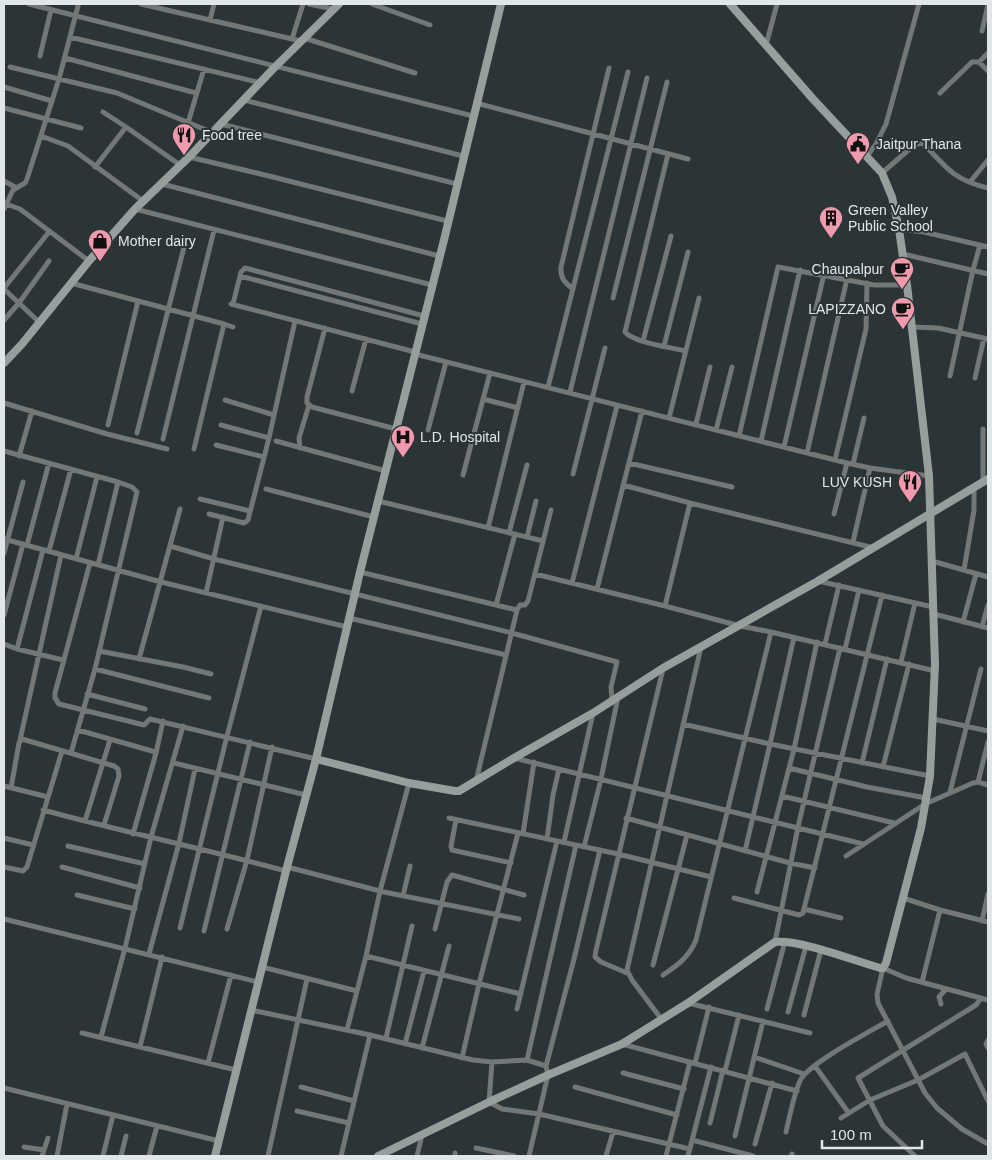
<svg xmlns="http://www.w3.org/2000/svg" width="992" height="1160" viewBox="0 0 992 1160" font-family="Helvetica,sans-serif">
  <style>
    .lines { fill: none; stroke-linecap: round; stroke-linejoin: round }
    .street { stroke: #737877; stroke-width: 5 }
    .secondary { stroke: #979f9d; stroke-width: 8 }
    .labels { text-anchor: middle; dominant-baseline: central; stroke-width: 4; stroke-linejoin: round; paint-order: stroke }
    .poi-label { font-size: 14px; fill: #e1e7e8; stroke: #2b3437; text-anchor: start }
  </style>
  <rect width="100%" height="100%" fill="#2b3437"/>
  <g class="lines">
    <path class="street" d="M29,4l444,112
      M141,4l160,37
      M309,4l24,5
      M372,4l58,21
      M210,20l4,-16
      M982,31l6,-26
      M70,37l191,46
      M304,38l111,35
      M292,39l11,-35
      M766,45l11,-41
      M40,56l11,-46
      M65,58l131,35
      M979,62l9,9
      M10,67l107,26 94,39
      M4,87l48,14
      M940,93l32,-31h7l9,-9
      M244,100l219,56
      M476,103l212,56
      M4,108l77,20
      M188,123l16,-54
      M221,124l236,60
      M126,127l54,38
      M41,136l27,10 75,55
      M668,154l-43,178c10,11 45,15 60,19
      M867,156l9,-12 10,-20 33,-120
      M189,157l80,19 178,45
      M95,167l31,-40 -23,-15
      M882,173l31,-27 9,-3 3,2c22,24 30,35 63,43
      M4,181l11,6
      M970,182l18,-22
      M162,184l277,72
      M6,204l14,5 69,52
      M4,209l9,-19 12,-7 2,-4 32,-100 19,-73
      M135,209l297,76
      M899,229l25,3 64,15
      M903,254l85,20
      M240,276l182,48
      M71,283l153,41 -30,125
      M4,288l45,-56
      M4,289l35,33
      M573,289c-8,-6 -13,-11 -12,-22l48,-199
      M613,298l54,-216
      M231,304l184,48
      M233,304l8,-32 4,-4 179,48
      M4,320l15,-17 30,-42
      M224,324l9,3
      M912,327l26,1 50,11
      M325,328l-18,69v6l5,4 84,22
      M643,341l28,-105
      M664,346l24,-94
      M415,354l432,109 23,5 59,8
      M950,376l23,-106 7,-25
      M975,378l9,-40
      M548,387l80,-315
      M352,391l14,-52
      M570,392l77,-314
      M483,399l35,9
      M225,400l49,15
      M4,403l103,31 60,15
      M669,418l30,-120
      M696,424l14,-57
      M108,425l30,-124
      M221,425l48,13
      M428,430l18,-68
      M716,430l16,-63
      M137,433l47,-186
      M739,436l39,-169 96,18h33
      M163,439l51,-209
      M276,441l110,30
      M761,441l39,-171
      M216,445l48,12
      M784,447l40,-173
      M300,448l-1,-10 10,-33
      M4,451l114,31 14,5 5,5 -42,177 -24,84
      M807,453l40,-174
      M19,456l13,-45
      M835,460l31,-131 1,-46
      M629,463l103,24
      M853,464l11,-46
      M573,474l32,-126
      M463,475l27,-102
      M983,482v-53
      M623,485l67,18 184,45
      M266,489l108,28
      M200,499l50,12
      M378,501l165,40
      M209,514l35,9 4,-3 21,-82 26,-117
      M834,514l13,-51
      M488,528l36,-146
      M509,533l18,-68
      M527,537l9,-36
      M4,539l157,43 186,45
      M853,542l17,-74
      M27,545l22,-82
      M170,546l44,13 298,74 105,29 -6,25 1,14
      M49,551l22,-82
      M4,553l19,-71
      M76,559l21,-82
      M932,561l56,16
      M90,563l-35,130v5l4,6 85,21 6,-6 166,40
      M98,565l20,-83
      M964,570l10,-60v-23
      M360,572l157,38
      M535,574l130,32 75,20 31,6 164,39
      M818,581l115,26
      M572,583l45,-177
      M597,589l45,-178
      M206,593l17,-76
      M496,605l19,-71
      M665,606l25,-103
      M934,614l54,14
      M4,615l19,-71
      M349,618l157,37
      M963,622l13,-48
      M982,627l6,-22
      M4,644l13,5 46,11
      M825,644l14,-59
      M17,649l26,-99
      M845,649l14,-59
      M99,651l84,16 28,7
      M139,659l41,-150
      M901,662l14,-59
      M95,669l114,29
      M87,694l58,15
      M933,719l55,12
      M683,724l87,20 24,-107
      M78,730l74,21 4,2 -23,81
      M20,740l41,-185
      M156,753l7,-32
      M514,758l349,86
      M174,763l132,32
      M862,763l25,-104
      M883,767l26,-103
      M789,768l78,19 59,11
      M476,781l41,-171 3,-5h5l3,-4 23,-91
      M978,782l10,-40
      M409,783l-29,108 -14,65 155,38
      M4,786l44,11
      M11,788l8,-45 3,-4 92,27 4,3 1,7 -15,49
      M950,792l31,-123
      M782,796l112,27
      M43,810c81,22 162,39 243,61
      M449,818l169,36 93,23
      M626,818l164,45 25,5
      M456,820l-5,26 1,4 59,13
      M85,821l25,-81
      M523,834l11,-72
      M4,838l29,7
      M547,839l6,-44 6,-26
      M564,842l29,-129
      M68,846l77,18
      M584,847l17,-68 17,-82
      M745,851l25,-107 160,32
      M846,856l79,-52 48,-21 5,-1 10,3
      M4,867l19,4 4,-4 35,-116
      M62,867l78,21
      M287,867l97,25 135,27
      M757,892l37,-143 23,-107
      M77,895l58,14
      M403,896l7,-30
      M734,898l65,17 4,-2 79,-318
      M903,898l37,12 48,12
      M804,909l37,9
      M4,919l254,63
      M982,921l6,-27
      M180,928l45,-184 36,-138
      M227,929l20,-69 25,-113
      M435,929l12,-47 5,-7 72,20
      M204,931l46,-189
      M775,942l23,-115 42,-179
      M149,954l30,-111 16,-74
      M653,965l34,-130
      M262,967l95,24
      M627,973l-26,-11 -6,-5 1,-7 67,-281
      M663,975c15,-10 26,-18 33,-35l75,-308
      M922,982l18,-72
      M988,1000l-82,-22 -23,-10 -6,26 1,9 47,90 12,15 25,21 26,15
      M688,1003l122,30
      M941,1004l-2,-7 7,-8
      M517,1009l40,-168
      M767,1009l18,-68
      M251,1010l119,25 103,25 19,2 35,-2 19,6 2,9 -19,81
      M788,1012l18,-66
      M804,1015l17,-65
      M662,1020l-30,-40 -5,-10 74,-323
      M347,1030l19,-74
      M82,1033l154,37
      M101,1037l24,-89 26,-111 32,-111
      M386,1038l26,-112
      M988,1040l-2,4 2,4
      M405,1044l19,-73
      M622,1044l175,47
      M140,1047l22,-90
      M422,1048l27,-102
      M754,1057l50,17
      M462,1058l17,-74 39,-151
      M527,1060l49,-215
      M492,1062l-3,40 13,7 37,5 151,35
      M208,1063l23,-88
      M695,1063l14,-56
      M546,1066l28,-107 26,-109
      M815,1066l33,46
      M725,1071l14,-56
      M623,1073l61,16
      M301,1087l53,14
      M575,1087l102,28
      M4,1088l215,53
      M297,1111l52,12
      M841,1118l29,-18 48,-20 47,-26 23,47
      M710,1123l13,-53
      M786,1132c3,-13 9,-43 15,-53 9,-16 68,-47 87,-58
      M735,1136l28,-115
      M692,1140l61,16
      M755,1144l17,-61
      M24,1147l20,3
      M476,1148l38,8
      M42,1156l6,-18
      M57,1156l10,-52
      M103,1156l10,-41
      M121,1156l5,-20
      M149,1156l8,-30
      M268,1156l39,-177
      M341,1156l29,-121
      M417,1156l5,-21
      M455,1156v-3
      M606,1156l7,-24
      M666,1156l24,-94
      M688,1156l23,-89
      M791,1156l1,-2
      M915,1156l-32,-30 -25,-48 118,-73 5,-7"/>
    <path class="secondary" d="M4,363l18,-19 67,-83 46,-52 54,-52 85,-89 65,-64
      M316,759l93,24 46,8h4l55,-33 79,-45 70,-45 155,-87 170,-102
      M215,1156l72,-289 29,-108 44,-187 84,-332 57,-236
      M378,1156l111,-54 59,-27 74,-31 66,-41 87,-61c24,-3 80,19 105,26h3l3,-5 35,-135 9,-52 5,-112 -6,-188 -22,-191 -8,-56 -7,-32 -10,-24 -69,-74 -83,-95"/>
  </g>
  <defs>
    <g id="restaurant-pin" transform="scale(1.25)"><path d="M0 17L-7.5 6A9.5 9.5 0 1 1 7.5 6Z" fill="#f29aad" stroke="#2b3437"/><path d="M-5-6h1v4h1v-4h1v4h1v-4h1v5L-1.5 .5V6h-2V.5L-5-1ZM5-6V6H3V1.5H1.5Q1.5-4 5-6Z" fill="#111"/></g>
    <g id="civic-pin" transform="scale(1.25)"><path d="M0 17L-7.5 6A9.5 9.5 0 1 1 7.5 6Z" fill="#f29aad" stroke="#2b3437"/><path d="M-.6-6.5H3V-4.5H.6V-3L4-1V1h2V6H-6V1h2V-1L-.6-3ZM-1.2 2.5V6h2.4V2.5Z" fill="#111"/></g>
    <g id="building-pin" transform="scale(1.25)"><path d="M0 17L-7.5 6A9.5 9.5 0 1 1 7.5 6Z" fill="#f29aad" stroke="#2b3437"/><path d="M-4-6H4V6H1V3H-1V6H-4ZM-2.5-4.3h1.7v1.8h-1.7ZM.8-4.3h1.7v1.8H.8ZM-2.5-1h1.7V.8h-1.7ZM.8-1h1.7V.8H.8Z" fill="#111"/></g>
    <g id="shop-pin" transform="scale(1.25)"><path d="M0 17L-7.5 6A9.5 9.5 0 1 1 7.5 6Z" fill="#f29aad" stroke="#2b3437"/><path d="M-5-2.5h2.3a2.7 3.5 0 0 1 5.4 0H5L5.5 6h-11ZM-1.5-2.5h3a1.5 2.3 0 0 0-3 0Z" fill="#111"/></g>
    <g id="cafe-pin" transform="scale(1.25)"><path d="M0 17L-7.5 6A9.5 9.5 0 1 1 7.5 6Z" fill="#f29aad" stroke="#2b3437"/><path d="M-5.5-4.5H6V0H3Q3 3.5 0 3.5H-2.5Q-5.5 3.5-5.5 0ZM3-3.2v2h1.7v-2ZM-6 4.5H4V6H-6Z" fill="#111"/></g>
    <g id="hospital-pin" transform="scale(1.25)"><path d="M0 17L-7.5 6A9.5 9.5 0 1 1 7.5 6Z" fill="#f29aad" stroke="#2b3437"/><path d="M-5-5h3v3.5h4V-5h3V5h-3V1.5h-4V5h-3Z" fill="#111"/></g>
  </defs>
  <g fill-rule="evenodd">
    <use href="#restaurant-pin" x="184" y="135"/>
    <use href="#civic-pin" x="858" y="144"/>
    <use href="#building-pin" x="831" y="218"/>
    <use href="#shop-pin" x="100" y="241"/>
    <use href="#cafe-pin" x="902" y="269"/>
    <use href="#cafe-pin" x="903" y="309"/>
    <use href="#hospital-pin" x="403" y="437"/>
    <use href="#restaurant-pin" x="910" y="482"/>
  </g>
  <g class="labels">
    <g class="poi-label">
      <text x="202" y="135">Food tree</text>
      <text x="876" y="144">Jaitpur Thana</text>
      <text x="848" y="210">Green Valley<tspan x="848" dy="16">Public School</tspan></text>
      <text x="118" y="241">Mother dairy</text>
      <text x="884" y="269" text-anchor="end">Chaupalpur</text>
      <text x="886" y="309" text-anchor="end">LAPIZZANO</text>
      <text x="420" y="437">L.D. Hospital</text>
      <text x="892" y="482" text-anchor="end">LUV KUSH</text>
    </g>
  </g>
  <rect width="992" height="1160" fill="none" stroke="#e1e7e8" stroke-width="10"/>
  <path d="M822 1140v8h100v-8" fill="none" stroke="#e1e7e8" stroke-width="2.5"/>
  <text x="830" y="1140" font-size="15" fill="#e1e7e8" stroke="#2b3437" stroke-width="4" paint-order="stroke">100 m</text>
</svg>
